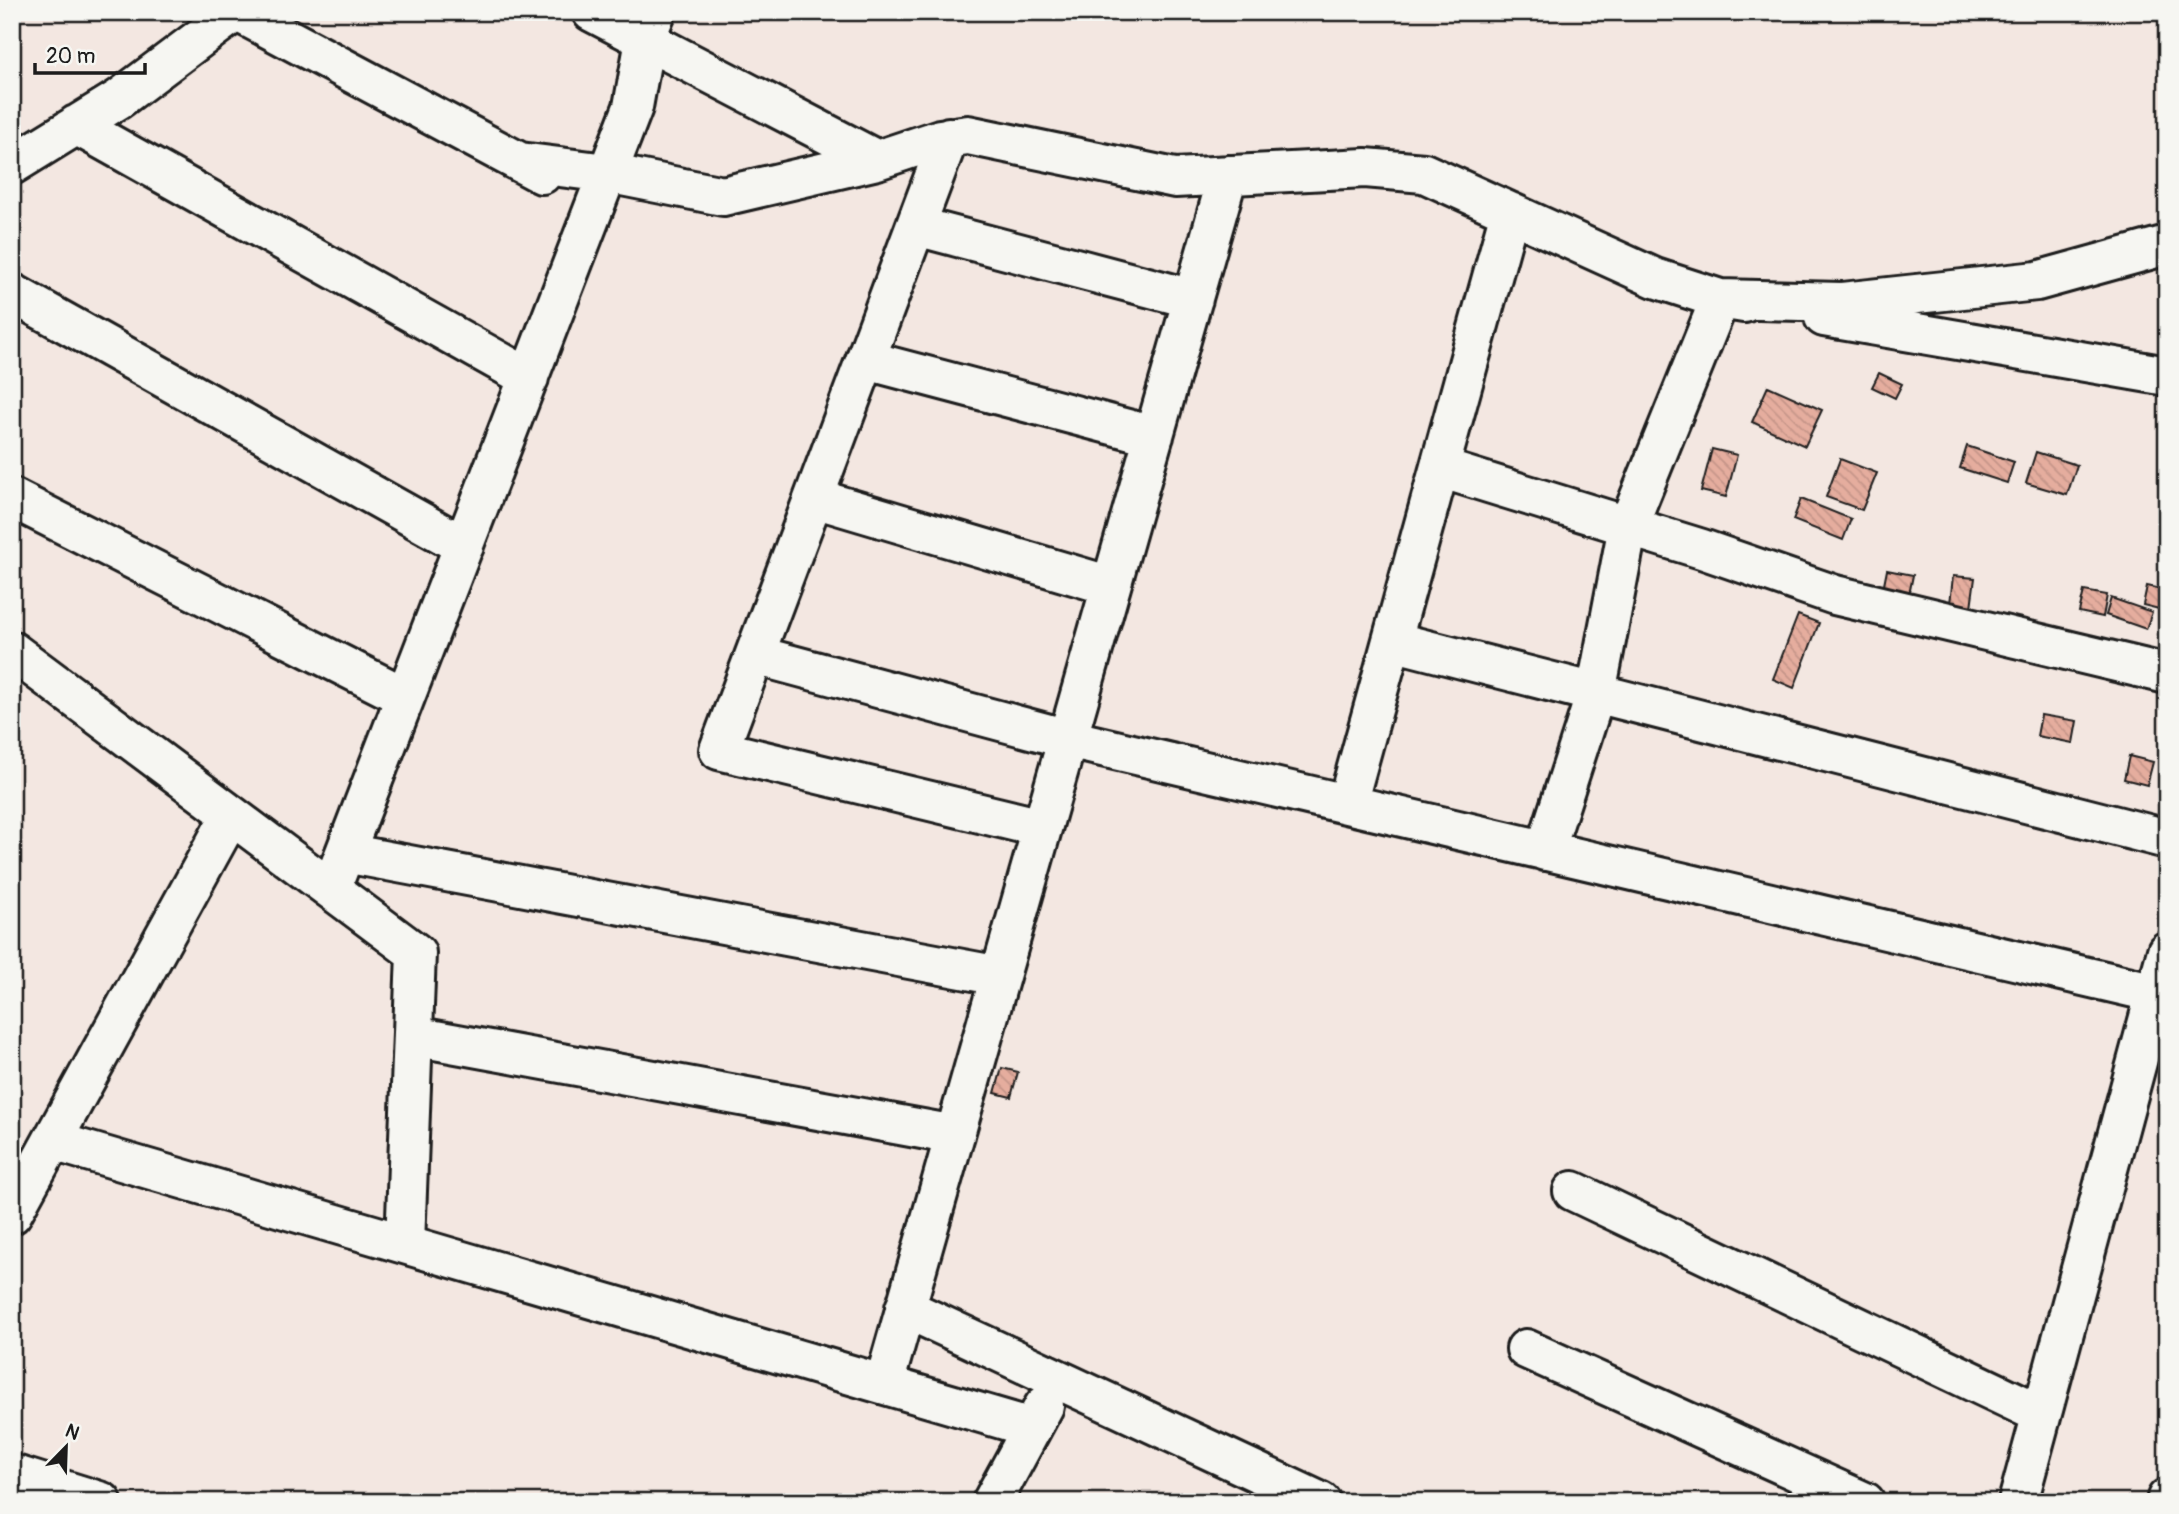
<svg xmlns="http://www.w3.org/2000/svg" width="2179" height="1514" viewBox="0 0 2179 1514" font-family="Pangolin,sans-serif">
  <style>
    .building { fill: url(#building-back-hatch); stroke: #1c1c1c; stroke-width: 2 }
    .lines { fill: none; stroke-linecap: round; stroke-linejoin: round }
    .street-casing { stroke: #1c1c1c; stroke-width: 44 }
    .street { stroke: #f6f6f2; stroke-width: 38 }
  </style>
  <defs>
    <pattern id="building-back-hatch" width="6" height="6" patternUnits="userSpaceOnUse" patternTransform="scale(1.75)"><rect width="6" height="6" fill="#e5ad9e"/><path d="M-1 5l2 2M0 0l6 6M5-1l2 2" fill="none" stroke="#c49488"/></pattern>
  </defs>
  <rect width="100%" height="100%" fill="#f3e7e1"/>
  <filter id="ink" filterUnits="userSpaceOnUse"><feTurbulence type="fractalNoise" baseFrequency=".0143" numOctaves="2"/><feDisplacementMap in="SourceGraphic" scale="14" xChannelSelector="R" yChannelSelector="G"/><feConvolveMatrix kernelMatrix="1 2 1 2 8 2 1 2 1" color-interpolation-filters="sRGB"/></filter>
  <g filter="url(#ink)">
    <path class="building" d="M1879,373l23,11 -7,14 -23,-11z
      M1768,386l54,24 -17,36 -53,-24z
      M1967,446l47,16 -7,21 -47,-15z
      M1712,449l25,6 -11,42 -25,-6z
      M2036,452l41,13 -10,30 -41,-12z
      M1840,459l37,14 -15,37 -36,-13z
      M1801,499l50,20 -8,21 -50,-20z
      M1887,570l26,5 -5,25 -26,-5z
      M1953,576l22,2 -4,29 -21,-3z
      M2147,586l20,4v21l-24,-6z
      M2084,591l23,4 -4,22 -24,-5z
      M2111,598l41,14 -6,17 -40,-14z
      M1798,615l21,8 -25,65 -21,-9z
      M2041,715l36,6 -4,22 -36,-7z
      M2129,756l24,6 -6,23 -23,-6z
      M1002,1068l16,4 -7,25 -16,-4z"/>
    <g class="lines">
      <g class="street-casing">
        <path id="street" d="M238,12l304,162
          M592,12l285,148
          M76,125l453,253
          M949,137l-230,613 323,78
          M520,162l87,11 116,23 154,-36 63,-21 28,-4 207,43 190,-10 59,5 231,105 65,21 122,3 195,-21 130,-36
          M12,165l107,-66 116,-87
          M916,226l277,73
          M12,293l452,253
          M1824,317l343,59
          M866,360l288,76
          M1440,468l262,81 133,46 332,79
          M12,498l393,199
          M814,498l297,88
          M1392,641l775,198
          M12,651l404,302 -11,291
          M755,655l313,84 1088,254
          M1347,804l163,-592
          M1545,851l51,-158 32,-167 92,-227 24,4
          M345,853l655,123
          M331,889l302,-782 12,-67 11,-28
          M413,1036l542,99
          M53,1141l979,287
          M1573,1191l468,223
          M12,1214l219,-399
          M905,1308l416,194
          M1526,1349l339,153
          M884,1384l344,-1209
          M12,1474l90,28
          M992,1502l52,-96
          M2018,1502l149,-551
          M2166,1502l1,-4"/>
      </g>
      <use href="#street" class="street"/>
    </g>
  </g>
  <rect width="2179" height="1514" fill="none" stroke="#f6f6f2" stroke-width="42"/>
  <rect x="21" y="21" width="2137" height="1472" fill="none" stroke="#1c1c1c" stroke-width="2.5" filter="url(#ink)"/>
  <g transform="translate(66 1447) rotate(23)" stroke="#f6f6f2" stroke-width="5" paint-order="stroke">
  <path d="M0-5L12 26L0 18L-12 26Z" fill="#1c1c1c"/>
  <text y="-10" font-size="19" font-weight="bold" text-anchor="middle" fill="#1c1c1c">N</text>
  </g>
  <path d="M35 63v10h110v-10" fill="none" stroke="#1c1c1c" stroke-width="3.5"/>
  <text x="46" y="63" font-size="21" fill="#1c1c1c" stroke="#f6f6f2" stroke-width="5" paint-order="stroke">20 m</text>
</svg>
